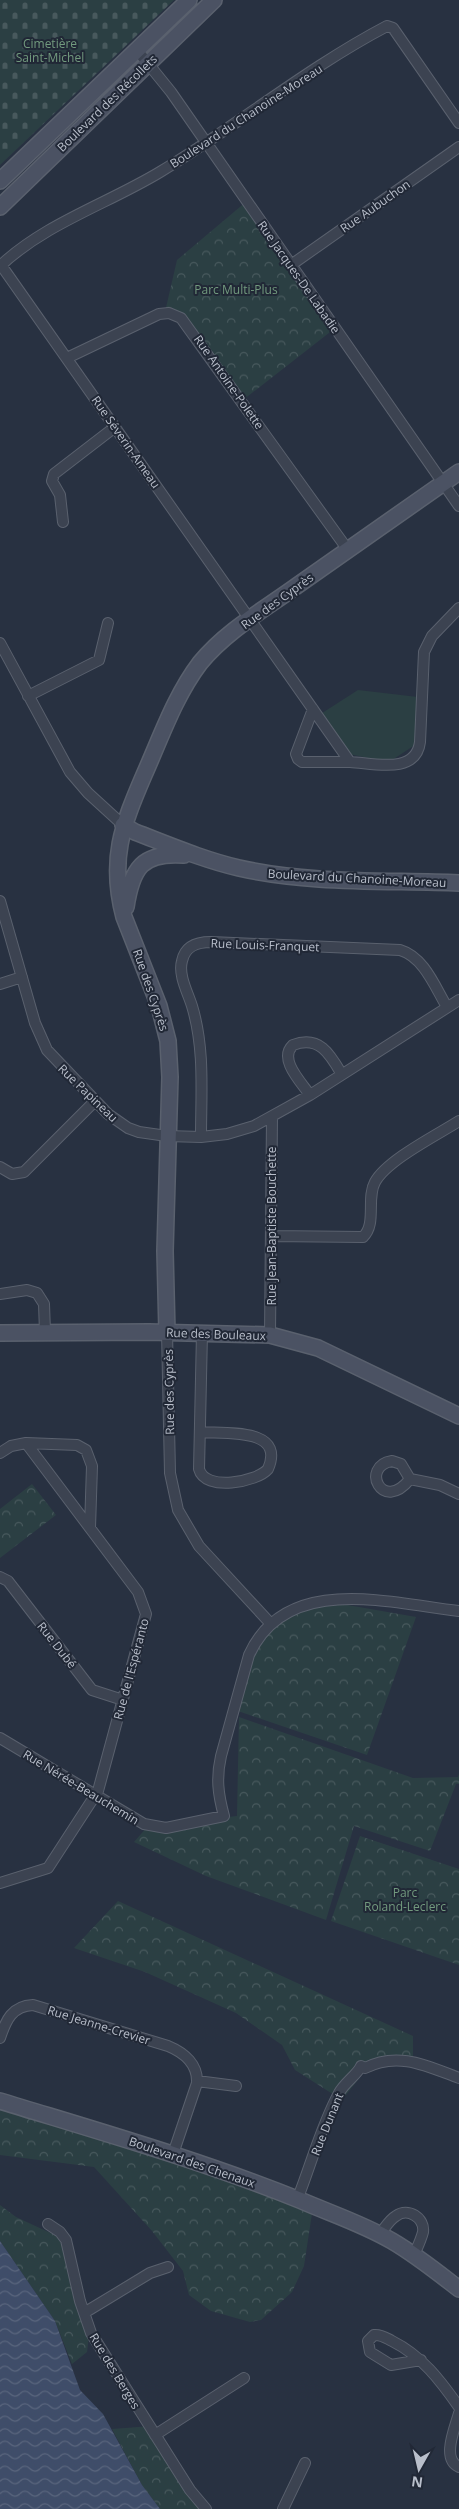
<svg xmlns="http://www.w3.org/2000/svg" width="459" height="2509" viewBox="0 0 459 2509" font-family="'Open Sans',sans-serif">
  <style>
    .grass { fill: #2b3f43 }
    .forest { fill: url(#forest-crowns) }
    .cemetery { fill: url(#cemetery-stones) }
    .water { fill: url(#water-waves) }
    .lines { fill: none; stroke-linecap: round; stroke-linejoin: round }
    .street-casing { stroke: #5a616e; stroke-width: 12 }
    .secondary-casing { stroke: #5a616e; stroke-width: 18 }
    .street { stroke: #3c4351; stroke-width: 10 }
    .secondary { stroke: #4b5263; stroke-width: 15 }
    .labels { text-anchor: middle; dominant-baseline: central; stroke-width: 4; stroke-linejoin: round; paint-order: stroke }
    .park-label { font-size: 12px; fill: #729a7e; stroke: #212836 }
    .street-label { font-size: 12px; fill: #b9bfcb; stroke: #212836 }
  </style>
  <defs>
    <pattern id="forest-crowns" width="20" height="18" patternUnits="userSpaceOnUse" patternTransform="scale(1.25)"><rect width="20" height="18" fill="#2b3f43"/><path d="M2 6a3 3 0 1 1 6 0M12 15a3 3 0 1 1 6 0" fill="none" stroke="#48595d"/></pattern>
    <pattern id="cemetery-stones" width="16" height="16" patternUnits="userSpaceOnUse" patternTransform="scale(1.25)"><rect width="16" height="16" fill="#2b3f43"/><path d="M2 7V4a2 2 0 0 1 4 0v3zM10 15v-3a2 2 0 0 1 4 0v3z" fill="#48595d"/></pattern>
    <pattern id="water-waves" width="16" height="10" patternUnits="userSpaceOnUse" patternTransform="scale(1.25)"><rect width="16" height="10" fill="#3f4d69"/><path d="M0 5q4-4 8 0t8 0" fill="none" stroke="#59657d"/></pattern>
  </defs>
  <rect width="100%" height="100%" fill="#283141"/>
  <path class="grass" d="M358,690l60,7 -3,48 -26,17 -46,-9 -24,-38z"/>
  <path class="forest" d="M247,201l87,128 -91,71 -53,-77 -25,-11 12,-52z
    M32,1484l24,31 -56,43v-49z
    M319,1600l97,17 -49,138 -132,-45 11,-45 25,-45z
    M239,1717l174,61 45,-1 1,-3v10h-3l-26,67 -76,-25 -28,94 -120,-44 -72,-34 14,-16 89,-10z
    M360,1836l99,33v96l-128,-44z
    M118,1901l295,135v24l-48,11 -23,29 -47,-30 -13,-25 -46,-32 -91,-41 -71,-24z
    M0,2104l313,103 -9,59 -12,26 -31,28 -11,2 -39,-11 -22,-16 -6,-24 -31,-40 -58,-64 -94,-12z
    M0,2205l16,12 41,19 22,39 12,45 -4,32 -15,12 -17,-43 -55,-80z
    M152,2426l53,79 5,4h-50l-18,-24 -30,-56z"/>
  <path class="cemetery" d="M0,0h174l-174,165z"/>
  <path class="water" d="M0,2241l55,80 25,69 23,24 39,71 18,24h-160z"/>
  <g class="lines">
    <g class="street-casing">
      <path id="street" d="M137,50l34,42 288,414
        M1,265l349,497c23,1 66,13 70,-20l4,-90 8,-16 27,-28
        M291,265l168,-118
        M0,266c46,-43 107,-62 160,-94 77,-46 147,-104 227,-146l6,2 66,95
        M67,358l92,-44 10,-1 12,5 167,232
        M63,522l-3,-27 -8,-14 2,-7 61,-47
        M0,643l70,129 18,21 35,32
        M28,696l71,-36 9,-37
        M313,709l-17,45 2,5 4,3h48
        M0,901l35,122 12,27 61,64 20,14 11,4 28,4 34,1 26,-3 27,-8 56,-31 149,-95
        M0,984l22,-7
        M310,1095c-9,-13 -32,-36 -17,-50 26,-10 37,9 48,28
        M201,1137c0,-44 4,-88 -9,-131 -4,-13 -14,-31 -10,-45 3,-15 15,-19 29,-19l189,8c24,7 35,37 47,57
        M0,1167l12,7 12,-2 71,-71
        M271,1236l92,1c14,-13 3,-39 12,-55 12,-22 62,-47 84,-61
        M0,1294l27,-4 10,3 7,11 1,28
        M167,1332l3,141 8,37 21,36 72,78
        M270,1335l2,-218
        M200,1432c24,2 86,-5 68,37 -11,13 -63,23 -69,0l3,-136
        M26,1443l51,2 9,5 6,16 -2,62
        M0,1453l11,-7 15,-3 112,149 8,22 -48,177 -50,77 -48,15
        M392,1461l9,3 9,15c-28,35 -50,-13 -18,-18z
        M410,1479l30,6 19,9
        M0,1577l8,4 84,109 31,10
        M0,1738l144,86 22,4 58,-12c-6,-22 -8,-38 -3,-60l28,-101c37,-82 140,-52 210,-44
        M0,2038c6,-18 12,-32 33,-33l135,41c17,7 30,19 29,37l-24,71
        M197,2081l39,5
        M297,2200c14,-35 24,-74 42,-107 5,-10 19,-19 22,-27l4,2c33,-17 62,-2 94,10
        M48,2224l12,8 6,8 14,61 11,32 99,157 16,19
        M380,2234c5,-6 9,-14 16,-18 12,-9 29,2 27,16 -2,8 -6,16 -9,23
        M84,2313l66,-40 18,-6
        M421,2360l-30,5 -21,-13 -2,-11 6,-6c7,-1 12,3 18,6 30,15 48,39 67,66
        M459,2413c-4,15 -18,46 0,54
        M155,2435l89,-57
        M283,2509l22,-46"/>
    </g>
    <g class="secondary-casing">
      <path id="secondary" d="M0,181l189,-181
        M0,207l214,-207
        M123,825l12,7c34,13 69,28 104,36 70,16 148,12 220,15
        M126,907c6,-39 16,-55 58,-52
        M167,1332l-2,-81 5,-174 -2,-36 -9,-35 -35,-89c-15,-57 -2,-91 20,-142 17,-38 31,-79 56,-112 26,-32 65,-54 98,-78 53,-37 107,-75 161,-113
        M0,1333l149,-1 121,3 48,13 141,68
        M0,2101c101,31 203,60 302,100 30,13 61,23 90,40 24,14 45,31 67,48"/>
    </g>
    <use href="#street" class="street"/>
    <use href="#secondary" class="secondary"/>
  </g>
  <g class="labels">
    <g class="park-label">
      <text x="50" y="43">Cimetière<tspan x="50" dy="14">Saint-Michel</tspan></text>
      <text x="236" y="289">Parc Multi-Plus</text>
      <text x="405" y="1892">Parc<tspan x="405" dy="14">Roland-Leclerc</tspan></text>
    </g>
    <g class="street-label">
      <text transform="translate(107 103) rotate(-44)">Boulevard des Récollets</text>
      <text transform="translate(246 116) rotate(-33)">Boulevard du Chanoine-Moreau</text>
      <text transform="translate(375 206) rotate(-35)">Rue Aubuchon</text>
      <text transform="translate(299 277) rotate(55)">Rue Jacques-De Labadie</text>
      <text transform="translate(229 382) rotate(55)">Rue Antoine-Polette</text>
      <text transform="translate(126 442) rotate(55)">Rue Séverin-Ameau</text>
      <text transform="translate(277 601) rotate(-36)">Rue des Cyprès</text>
      <text transform="translate(357 878) rotate(3)">Boulevard du Chanoine-Moreau</text>
      <text transform="translate(265 945) rotate(2)">Rue Louis-Franquet</text>
      <text transform="translate(151 990) rotate(71)">Rue des Cyprès</text>
      <text transform="translate(88 1093) rotate(44)">Rue Papineau</text>
      <text transform="translate(271 1226) rotate(-90)">Rue Jean-Baptiste Bouchette</text>
      <text transform="translate(216 1334) rotate(2)">Rue des Bouleaux</text>
      <text transform="translate(169 1392) rotate(-91)">Rue des Cyprès</text>
      <text transform="translate(57 1645) rotate(52)">Rue Dubé</text>
      <text transform="translate(131 1669) rotate(-75)">Rue de l'Espéranto</text>
      <text transform="translate(81 1787) rotate(31)">Rue Nérée-Beauchemin</text>
      <text transform="translate(99 2025) rotate(17)">Rue Jeanne-Crevier</text>
      <text transform="translate(327 2124) rotate(-68)">Rue Dunant</text>
      <text transform="translate(192 2162) rotate(19)">Boulevard des Chenaux</text>
      <text transform="translate(115 2371) rotate(59)">Rue des Berges</text>
    </g>
  </g>
  <g transform="translate(419 2469) rotate(188)" stroke="#212836" stroke-width="4" paint-order="stroke">
  <path d="M0-4L9 19L0 12L-9 19Z" fill="#b9bfcb"/>
  <text y="-8" font-size="14" font-weight="bold" text-anchor="middle" fill="#b9bfcb">N</text>
  </g>
</svg>
